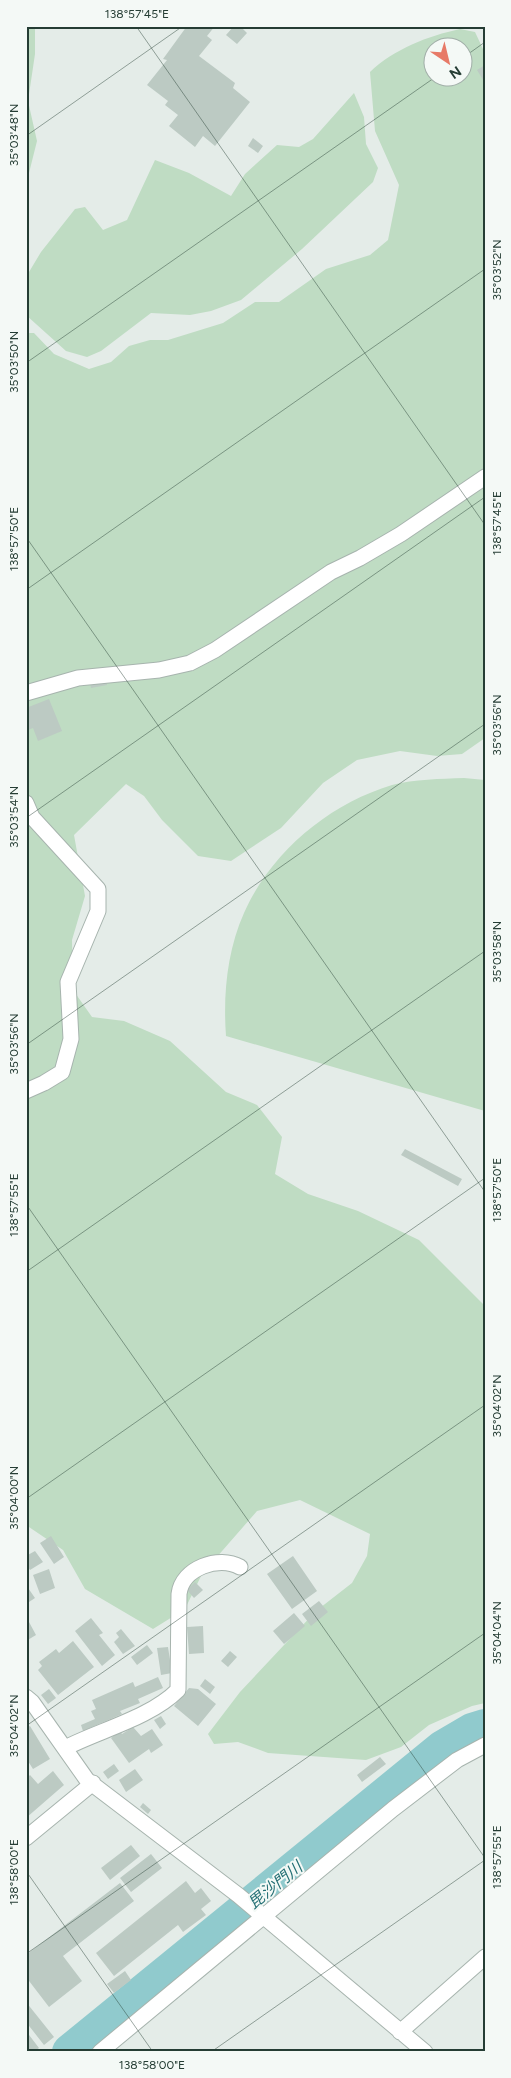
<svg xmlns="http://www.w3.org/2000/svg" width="511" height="2078" viewBox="0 0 511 2078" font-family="Figtree,'Noto Sans JP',sans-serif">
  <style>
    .green { fill: #bfdcc3; fill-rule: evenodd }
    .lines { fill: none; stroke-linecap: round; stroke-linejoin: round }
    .river { stroke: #90cacd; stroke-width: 36 }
    .building { fill: #bccac3 }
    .minor-casing { stroke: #a7b4ae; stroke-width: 17 }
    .minor { stroke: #fff; stroke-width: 15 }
    .ticks { fill: none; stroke: #253d34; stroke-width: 1; stroke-opacity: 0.45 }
    .labels { text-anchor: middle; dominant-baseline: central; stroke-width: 4; stroke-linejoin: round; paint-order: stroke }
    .water-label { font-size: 16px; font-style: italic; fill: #236f74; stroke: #f4f9f6 }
    .neatline { fill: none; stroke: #253d34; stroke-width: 2 }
    .ticks-label { font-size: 12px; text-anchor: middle; fill: #253d34 }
  </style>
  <rect width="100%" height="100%" fill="#e4ece8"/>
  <path class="green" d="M26,26h9v28l-7,47 9,40 -11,44z
    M460,29l15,3 8,17v33l2,1v655l-23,16 -25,2 -37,-5 -43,9 -34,23 -42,45 -50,33 -33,-5 -36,-36 -18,-24 -18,-12 -52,51 11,61 -13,44 1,50 19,27 32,4 46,20 56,51 31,13 25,32 -7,37 33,20 50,17 61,29 66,66v397l-13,3 -43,19 -28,22 -35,13 -98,-7 -30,-11 -24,2 -6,-10 32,-42 76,-81 36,-28 15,-27 3,-22 -70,-34 -43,11 -55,63 -17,35 -32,20 -68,-40 -22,-39 -37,-25v-1192h8l20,21 35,15 22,-7 18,-16 21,-6h18l55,-17 32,-21h24l47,-33 44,-14 18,-15 11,-55 -24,-54 -5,-59c24,-23 58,-36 90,-43zM434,48h30v30h-30z
    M354,93l10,24 2,27 12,24 -5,14 -71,67 -61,51 -30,11 -21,4 -39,-2 -50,38 -14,6 -21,-6 -40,-36v-38l15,-25 34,-43 10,-2 18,23 24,-10 28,-60 34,13 42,23 14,-22 32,-29 22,2 14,-8z
    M464,778l21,2v331l-259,-75c-3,-41 1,-85 18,-123 27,-61 85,-109 148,-128 23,-6 48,-6 72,-7z"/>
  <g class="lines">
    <path class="river" d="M70,2052l373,-304 29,-17 13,-4"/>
  </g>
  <path class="building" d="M187,26h28l-8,10 5,4 -13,16 36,27 -2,5 17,14 -35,44 -12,-10 -8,11 -26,-21 9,-11 -13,-10 3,-4 -21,-16 20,-25 -4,-1z
    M234,26h6l7,7 -10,11 -11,-9z
    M485,65v18l-8,-13z
    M253,138l10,8 -5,7 -10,-7z
    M106,679l1,6 -16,3 -1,-7z
    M49,699l13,32 -24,10 -5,-13 -7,3v-23z
    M405,1149l57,30 -4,7 -57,-31z
    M51,1536l13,21 -10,7 -14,-21z
    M35,1551l8,11 -13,8 -4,-6v-8z
    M293,1556l24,35 -25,18 -25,-35z
    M49,1569l6,19 -15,6 -7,-19z
    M195,1582l8,8 -9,8 -7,-8z
    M26,1585l9,13 -9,6z
    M319,1601l9,11 -17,14 -9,-12z
    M294,1613l11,13 -21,18 -11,-13z
    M91,1618l12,15 -4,2 16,20 -13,11 -27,-35z
    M29,1622l7,13 -10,6v-18z
    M203,1626l1,27 -15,1 -2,-27z
    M121,1629l14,17 -12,8 -9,-12 5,-5 -3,-4z
    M73,1641l21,26 -36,28 -20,-25 4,-4 -3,-4 17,-13 3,4z
    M147,1645l6,8 -16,12 -6,-8z
    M168,1647l4,26 -11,2 -4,-27z
    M230,1651l7,6 -9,10 -7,-6z
    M158,1677l5,11 -25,11 2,4 -20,8 2,3 -39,17 -2,-6 14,-6 -4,-8 5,-2 -4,-9 41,-18 2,5z
    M205,1679l10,8 -5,7 -10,-8z
    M189,1688l9,1 18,15 -18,22 -24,-20z
    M49,1689l7,9 -8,6 -7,-9z
    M161,1716l5,8 -6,5 -6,-9z
    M30,1726l20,33 -17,10 -7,-11v-30z
    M133,1727l8,9 11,-7 11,16 -12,8 -2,-4 -20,14 -18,-25 9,-7 2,3z
    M380,1757l6,7 -24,18 -5,-7z
    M114,1764l5,7 -11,8 -5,-7z
    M135,1769l8,11 -17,12 -7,-12z
    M53,1771l11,14 -38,33v-39l4,-4 8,9z
    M143,1803l8,7 -3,4 -8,-7z
    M131,1845l9,11 -30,24 -9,-12z
    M151,1854l11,14 -31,24 -11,-14z
    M186,1881l9,12 6,-5 10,13 -10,8 5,6 -23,17 -5,-7 -64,51 -18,-23z
    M120,1883l14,18 -71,55 19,25 -33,26 -23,-30v-22z
    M125,1971l6,9 -17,13 -7,-9z
    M26,2002l28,35 -10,8 -18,-23z
    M26,2031l13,17 -5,4h-8z"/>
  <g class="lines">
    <g class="minor-casing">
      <path id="minor" d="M26,693l52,-15 81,-8 31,-7 25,-13 116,-78 29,-14 41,-24 84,-57
        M26,803l6,14 66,72v22l-30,71 3,57 -9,33 -18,11 -18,8
        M26,1697l6,5 55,78 151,115 187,157
        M65,1748c35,-18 85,-30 113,-58l1,-96c3,-26 40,-39 61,-27
        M26,1838l67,-55
        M400,2032l85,-75
        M100,2052l293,-243 64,-49 28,-15"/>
    </g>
    <use href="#minor" class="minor"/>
  </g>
  <path class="ticks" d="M136,26l349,499M464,57l21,-15M26,136l157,-110M26,363l408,-285M26,537l459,655M26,590l459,-321M26,818l459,-321M26,1045l459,-321M26,1204l459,654M26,1272l459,-321M26,1499l459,-321M26,1726l459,-321M26,1871l127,181M26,1954l459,-321M211,2052l274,-192"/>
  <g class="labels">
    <g class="water-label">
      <text transform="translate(275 1885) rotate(-39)">毘沙門川</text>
    </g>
  </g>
  <rect width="511" height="2078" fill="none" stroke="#f4f9f6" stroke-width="55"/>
  <g transform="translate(448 62) rotate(145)"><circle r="24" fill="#f4f9f6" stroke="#a1aea8"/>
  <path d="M0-4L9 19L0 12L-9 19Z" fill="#e77a67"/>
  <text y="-8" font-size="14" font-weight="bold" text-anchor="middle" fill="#253d34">N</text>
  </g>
  <rect x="28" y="28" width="456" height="2022" class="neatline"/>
  <g class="ticks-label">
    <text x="137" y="18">138°57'45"E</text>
    <text transform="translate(14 135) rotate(-90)" y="4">35°03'48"N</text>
    <text transform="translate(497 270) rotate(-90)" y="4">35°03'52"N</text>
    <text transform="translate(14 362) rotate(-90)" y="4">35°03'50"N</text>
    <text transform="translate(497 523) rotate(-90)" y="4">138°57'45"E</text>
    <text transform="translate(14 539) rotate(-90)" y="4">138°57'50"E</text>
    <text transform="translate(497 725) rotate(-90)" y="4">35°03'56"N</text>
    <text transform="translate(14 817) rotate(-90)" y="4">35°03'54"N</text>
    <text transform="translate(497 952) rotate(-90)" y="4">35°03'58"N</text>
    <text transform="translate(14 1044) rotate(-90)" y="4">35°03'56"N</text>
    <text transform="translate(497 1190) rotate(-90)" y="4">138°57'50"E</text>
    <text transform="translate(14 1205) rotate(-90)" y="4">138°57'55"E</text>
    <text transform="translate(497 1406) rotate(-90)" y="4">35°04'02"N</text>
    <text transform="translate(14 1498) rotate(-90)" y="4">35°04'00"N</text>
    <text transform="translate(497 1633) rotate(-90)" y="4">35°04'04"N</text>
    <text transform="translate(14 1726) rotate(-90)" y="4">35°04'02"N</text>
    <text transform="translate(497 1857) rotate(-90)" y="4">138°57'55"E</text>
    <text transform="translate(14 1872) rotate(-90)" y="4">138°58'00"E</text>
    <text x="152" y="2069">138°58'00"E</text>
  </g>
</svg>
